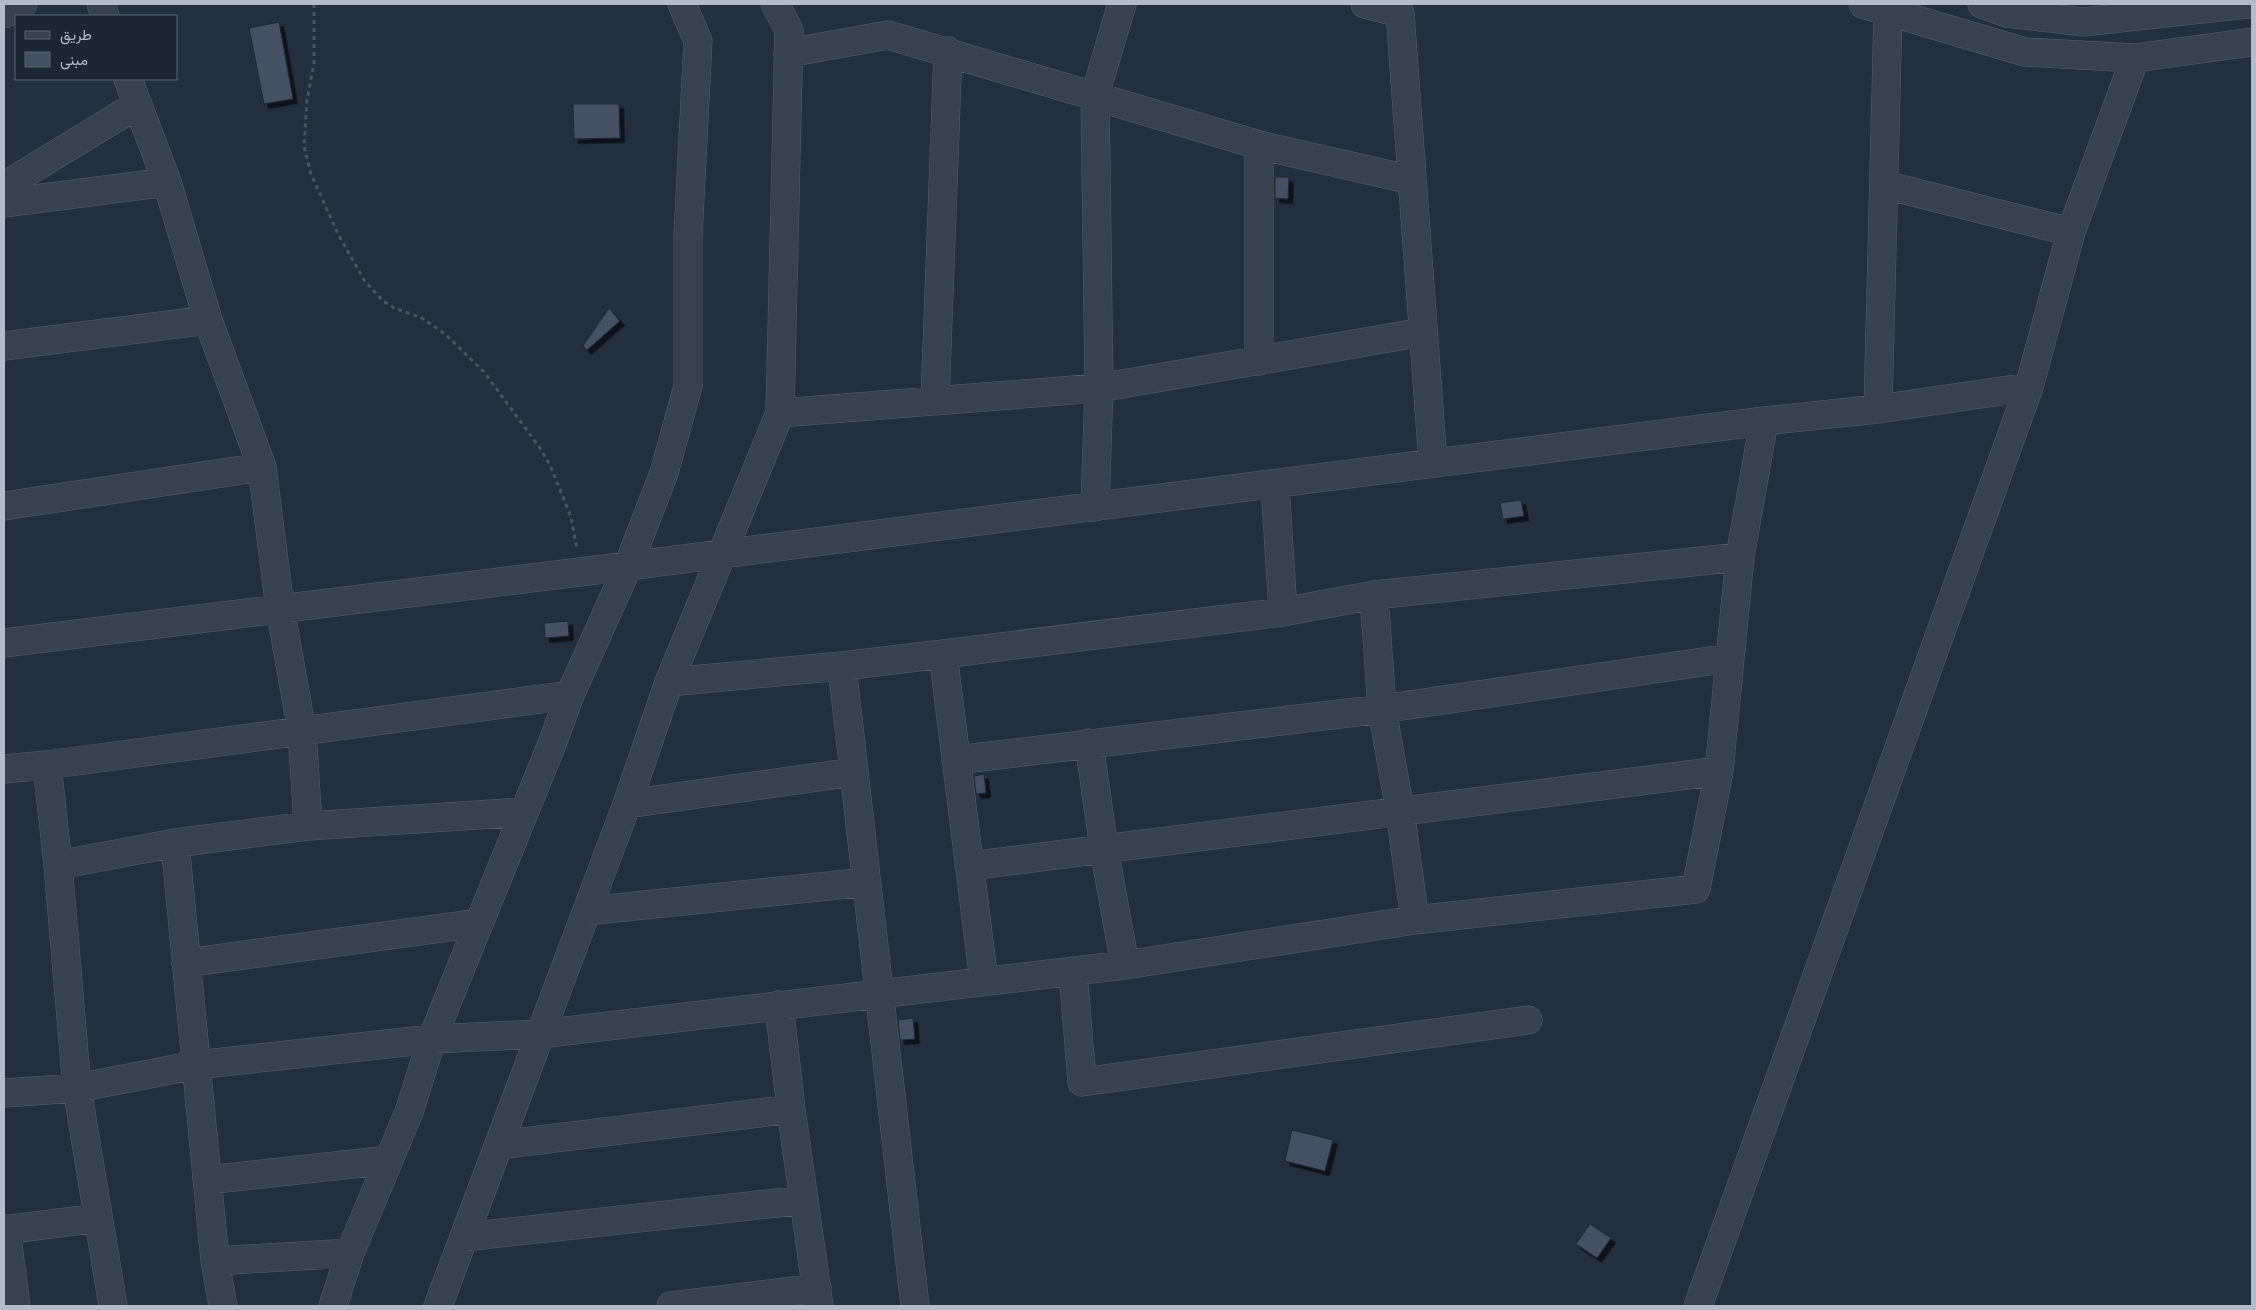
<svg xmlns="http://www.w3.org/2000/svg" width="2256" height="1310" viewBox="0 0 2256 1310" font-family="Jost,Vazirmatn,sans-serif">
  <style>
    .building { fill: #455162; stroke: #1f2835; filter: url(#shadow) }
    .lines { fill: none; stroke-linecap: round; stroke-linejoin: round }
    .minor-casing { stroke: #565f6c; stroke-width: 29 }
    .path { stroke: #44595c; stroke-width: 3; stroke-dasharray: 4 4; stroke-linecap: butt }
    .minor { stroke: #38414e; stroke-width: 28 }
  </style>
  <defs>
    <filter id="shadow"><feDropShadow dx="4.5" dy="4.5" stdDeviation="0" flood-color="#0009"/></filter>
  </defs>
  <rect width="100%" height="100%" fill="#242f3e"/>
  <path class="building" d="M279,22l14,77 -29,5 -15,-76z
    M573,104h46l1,34 -46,1z
    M1275,177h14l-1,22 -13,-1z
    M609,308l11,13 -33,29 -4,-4z
    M1521,500l3,16 -21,3 -3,-16z
    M568,621l1,15 -24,2 -1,-15z
    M984,774l2,19 -10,1 -2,-18z
    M913,1018l2,21 -15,1 -2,-20z
    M1292,1130l41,10 -8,31 -40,-10z
    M1590,1224l21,14 -14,20 -21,-14z"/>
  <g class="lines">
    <g class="minor-casing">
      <path id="minor" d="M101,4l4,12
        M1365,4l35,9 33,450
        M1863,4l162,48 110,6 117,-16
        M1982,4l25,9 76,9 164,-18
        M4,14l19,-10
        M788,53l100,-18 371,110 153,35
        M128,79l39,103 41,138 54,147 18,141 22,123 6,95
        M1885,185l186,47
        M4,186l133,-81
        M4,203l163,-21
        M4,346l204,-26
        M1259,361v-216
        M935,401l13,-350
        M1878,409l10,-397
        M780,413l319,-25 324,-56
        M1275,484l8,128
        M4,506l258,-39
        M1095,507l4,-119 -4,-293 27,-91
        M1374,595l8,114 18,102 15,109
        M4,643l624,-77 1136,-145 114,-12 151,-22 42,-155 64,-174
        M943,654l41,327
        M842,666l73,640
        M669,682l173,-16 101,-12 340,-42 91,-17 366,-38
        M1089,743l15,106 21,116
        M956,760l426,-51 348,-51
        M47,765l11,100 19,223 36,218
        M4,769l43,-4 523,-70
        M627,804l227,-32
        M175,843l40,418 8,45
        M58,865l117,-22 133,-17 215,-14
        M969,866l750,-95
        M587,911l280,-29
        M186,963l293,-40
        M1073,971l9,111 446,-62
        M779,1005l12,104 28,197
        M4,1093l73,-5 119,-23 236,-26 108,-5 585,-69 290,-45 281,-31 23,-118 21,-214 24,-136
        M499,1145l292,-36
        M207,1180l182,-20
        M6,1229l10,77
        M4,1230l94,-12
        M464,1237l340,-37
        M215,1261l135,-8
        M333,1306l17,-53 59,-141 23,-73 120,-295 18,-49 58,-129 36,-93 24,-87v-150l10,-195 -16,-37
        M438,1306l189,-502 42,-122 111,-269 9,-383 -14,-26
        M671,1306l146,-18
        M1698,1306l331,-919"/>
    </g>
    <path class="path" d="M314,4v59l-7,37 -3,46 7,28 27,60 26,46 19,21 11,7 28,10 23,16 39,38 56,76 10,17 21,52 6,32"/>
    <use href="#minor" class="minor"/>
  </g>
  <rect width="2256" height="1310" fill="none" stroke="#b4bcc9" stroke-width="10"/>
  <rect x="15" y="15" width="162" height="65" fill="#1d2633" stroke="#59626f"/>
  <rect x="25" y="31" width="25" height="8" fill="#38414e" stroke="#59626f"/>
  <text x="60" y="40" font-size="15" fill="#b4bcc9">طريق</text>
  <rect x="25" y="52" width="25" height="15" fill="#455162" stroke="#59626f"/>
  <text x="60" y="65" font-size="15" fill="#b4bcc9">مبنى</text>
</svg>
